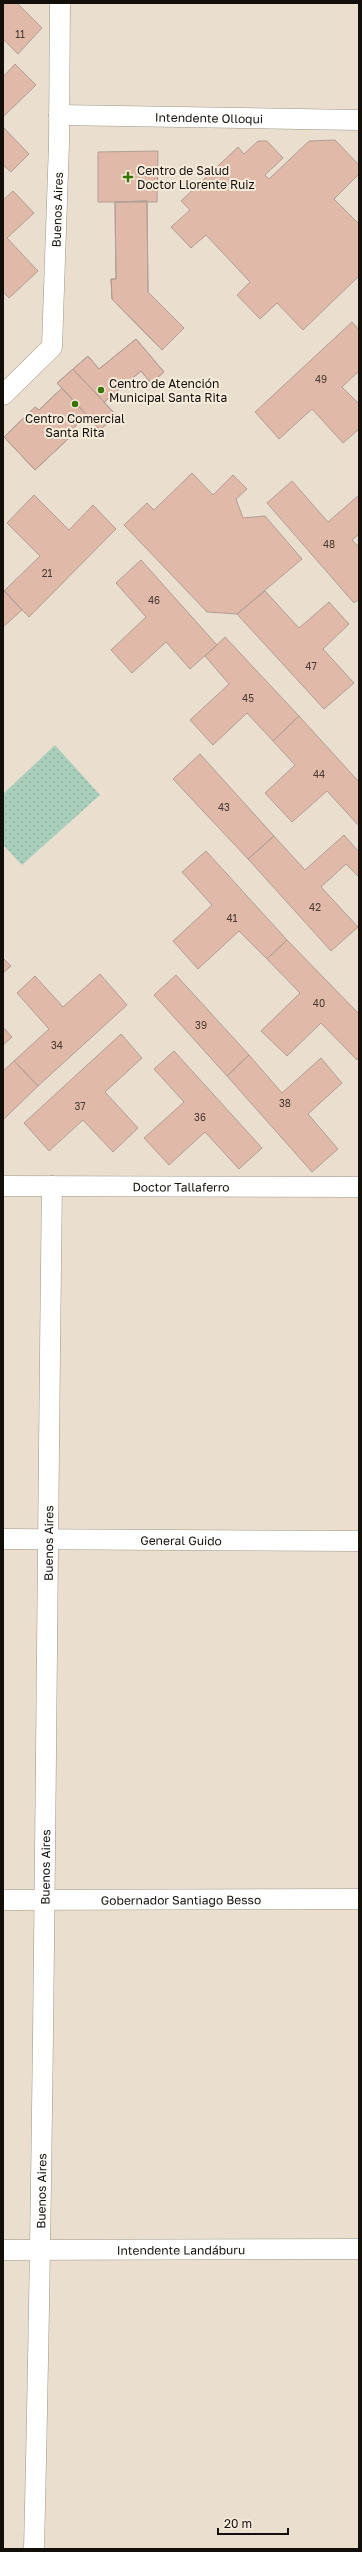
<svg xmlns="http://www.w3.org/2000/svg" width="362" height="2552" viewBox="0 0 362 2552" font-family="'Golos Text',sans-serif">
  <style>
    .grass { fill: url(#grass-dots) }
    .building { fill: #e1b9a8; stroke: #b19e96 }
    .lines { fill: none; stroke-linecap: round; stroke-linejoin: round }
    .street-casing { stroke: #9f9585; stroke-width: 21 }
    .street { stroke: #fff; stroke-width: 20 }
    .poi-dot { fill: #397303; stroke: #f7ecdb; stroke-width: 1.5 }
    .labels { text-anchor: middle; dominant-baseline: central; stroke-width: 4; stroke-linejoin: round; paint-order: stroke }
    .number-label { font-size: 10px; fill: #463931 }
    .street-label { font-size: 12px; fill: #120e09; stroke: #f7ecdb }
    .poi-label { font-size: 12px; fill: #120e09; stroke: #f7ecdb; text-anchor: start }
  </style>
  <defs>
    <pattern id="grass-dots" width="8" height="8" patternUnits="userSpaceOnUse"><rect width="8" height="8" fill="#aacebc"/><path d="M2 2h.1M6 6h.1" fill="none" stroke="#91b0a0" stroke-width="1.8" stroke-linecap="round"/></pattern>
  </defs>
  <rect width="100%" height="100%" fill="#eadfce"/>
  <path class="grass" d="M55,745l45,50 -78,70 -19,-20v-51z"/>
  <path class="building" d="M3,3h14l25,25 -24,26 -15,-15z
    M15,64l21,21 -33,32v-40z
    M3,127l26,27 -18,18 -8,-7z
    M335,140l24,25v9l-25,25 25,25v52l-56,54 -26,-27 -17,16 -23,-24 13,-13 -44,-47 -15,13 -20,-21 19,-17 -9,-9 57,-54 6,7 14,-13h9l16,17 -18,17 4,4 40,-38z
    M158,151l-1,51h-59v-50z
    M13,191l21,22 -27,25 31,33 -29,27 -6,-6v-92z
    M147,201l1,91 36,36 -22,22 -50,-51 -1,-20h5l-1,-77z
    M147,201l1,91 36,36 -22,22 -50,-51 -1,-20h5l-1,-77z
    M352,322l7,8v41l-17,16 17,17v25l-16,14 -31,-34 -33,30 -24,-27z
    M136,339l28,33 -13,11 -10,-12 -37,31 12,13 -16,15 -13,-15 -22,21 3,3 -33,31 -31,-33 31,-30 4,3 23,-22 -5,-5 31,-27 11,13z
    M136,339l28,33 -13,11 -10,-12 -37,31 -31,-33 15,-13 11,13z
    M73,369l43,46 -16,15 -43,-47z
    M62,388l25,27 -22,21 3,3 -33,31 -31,-33 31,-30 4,3z
    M192,473l21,22 20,-20 14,14 -11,10 7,19 22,-2 37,43 -65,55 -30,-2 -83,-87 23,-22 7,7z
    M292,481l36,41 31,-27v39l-7,6 7,7v52l-5,4 -87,-100z
    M34,495l35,35 24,-25 23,24 -87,88 -25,-26 36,-35 -33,-33z
    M141,560l76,85 -27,24 -24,-27 -34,31 -21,-23 35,-33 -30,-34z
    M3,589l19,21 -19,17z
    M265,591l34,37 30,-26 20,22 -26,25 31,34 -30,26 -87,-95z
    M225,637l74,79 -26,25 -26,-28 -34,32 -23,-25 39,-36 -24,-28z
    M299,716l60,66v44l-32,-35 -35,31 -27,-29 30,-28 -22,-24z
    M200,754l74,82 -26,23 -75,-80z
    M344,835l15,17v25l-13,-13 -25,23 37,40 -27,24 -83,-92 26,-23 31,34z
    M206,851l81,89 -20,19 -28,-28 -41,38 -25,-28 39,-36 -30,-33z
    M287,940l72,74v43l-2,3 -36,-37 -34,33 -26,-25 39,-38 -33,-34z
    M3,958l8,8 -8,7z
    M100,974l27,31 -89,81 -24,-25 35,-32 -32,-36 18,-17 28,31z
    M176,975l73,80 -22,21 -73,-81z
    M3,1027l9,10 -9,8z
    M121,1034l21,24 -37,34 33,36 -25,24 -30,-32 -34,31 -25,-28z
    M174,1051l88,97 -23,21 -34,-37 -36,33 -25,-27 40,-36 -30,-33z
    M249,1055l33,38 39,-35 21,25 -34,31 30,35 -26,23 -85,-96z
    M14,1061l24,25 -35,34v-49z"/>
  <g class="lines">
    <g class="street-casing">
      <g id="street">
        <path id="s1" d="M59,115l300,5"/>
        <path id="s2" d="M3,395l49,-48 7,-204 1,-140"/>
        <path id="s3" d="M3,1186l356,1"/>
        <path id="s4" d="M3,1539l356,2"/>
        <path id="s5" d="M3,1900l356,-1"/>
        <path id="s6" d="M3,2250l356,-1"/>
        <path id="s7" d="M34,2549c11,-454 12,-909 18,-1363"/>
      </g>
    </g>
    <use href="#street" class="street"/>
  </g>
  <g class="poi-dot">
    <path d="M126 171h4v4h4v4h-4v4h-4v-4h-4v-4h4z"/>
    <circle cx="101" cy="390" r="4"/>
    <circle cx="75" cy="404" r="4"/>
  </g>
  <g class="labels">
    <g class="number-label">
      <text x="20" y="34">11</text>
      <text x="321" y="379">49</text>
      <text x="329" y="544">48</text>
      <text x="47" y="573">21</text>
      <text x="154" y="600">46</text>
      <text x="311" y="666">47</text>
      <text x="248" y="698">45</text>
      <text x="319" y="774">44</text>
      <text x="224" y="807">43</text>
      <text x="315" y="907">42</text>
      <text x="232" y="918">41</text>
      <text x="319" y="1003">40</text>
      <text x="201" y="1025">39</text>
      <text x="57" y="1045">34</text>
      <text x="285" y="1103">38</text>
      <text x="80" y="1106">37</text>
      <text x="200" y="1117">36</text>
    </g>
    <g class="street-label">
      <text stroke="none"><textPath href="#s1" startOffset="150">Intendente Olloqui</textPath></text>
      <text stroke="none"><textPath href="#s2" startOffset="206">Buenos Aires</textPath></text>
      <text stroke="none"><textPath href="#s3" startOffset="178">Doctor Tallaferro</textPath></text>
      <text stroke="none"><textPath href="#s4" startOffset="178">General Guido</textPath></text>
      <text stroke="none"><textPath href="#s7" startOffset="1006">Buenos Aires</textPath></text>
      <text stroke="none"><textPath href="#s7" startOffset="682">Buenos Aires</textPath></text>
      <text stroke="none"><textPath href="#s5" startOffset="178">Gobernador Santiago Besso</textPath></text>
      <text stroke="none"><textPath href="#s7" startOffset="358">Buenos Aires</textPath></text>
      <text stroke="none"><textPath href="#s6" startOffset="178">Intendente Landáburu</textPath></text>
    </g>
    <g class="poi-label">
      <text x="137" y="170">Centro de Salud<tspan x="137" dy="14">Doctor Llorente Ruiz</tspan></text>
      <text x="109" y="383">Centro de Atención<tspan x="109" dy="14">Municipal Santa Rita</tspan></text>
      <text x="75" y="418" text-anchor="middle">Centro Comercial<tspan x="75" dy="14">Santa Rita</tspan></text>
    </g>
  </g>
  <rect width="362" height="2552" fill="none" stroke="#120e09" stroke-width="8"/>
  <path d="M218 2528v6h70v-6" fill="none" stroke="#120e09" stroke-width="2"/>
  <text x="224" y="2528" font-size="12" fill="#120e09" stroke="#f7ecdb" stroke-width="3" paint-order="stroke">20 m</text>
</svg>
